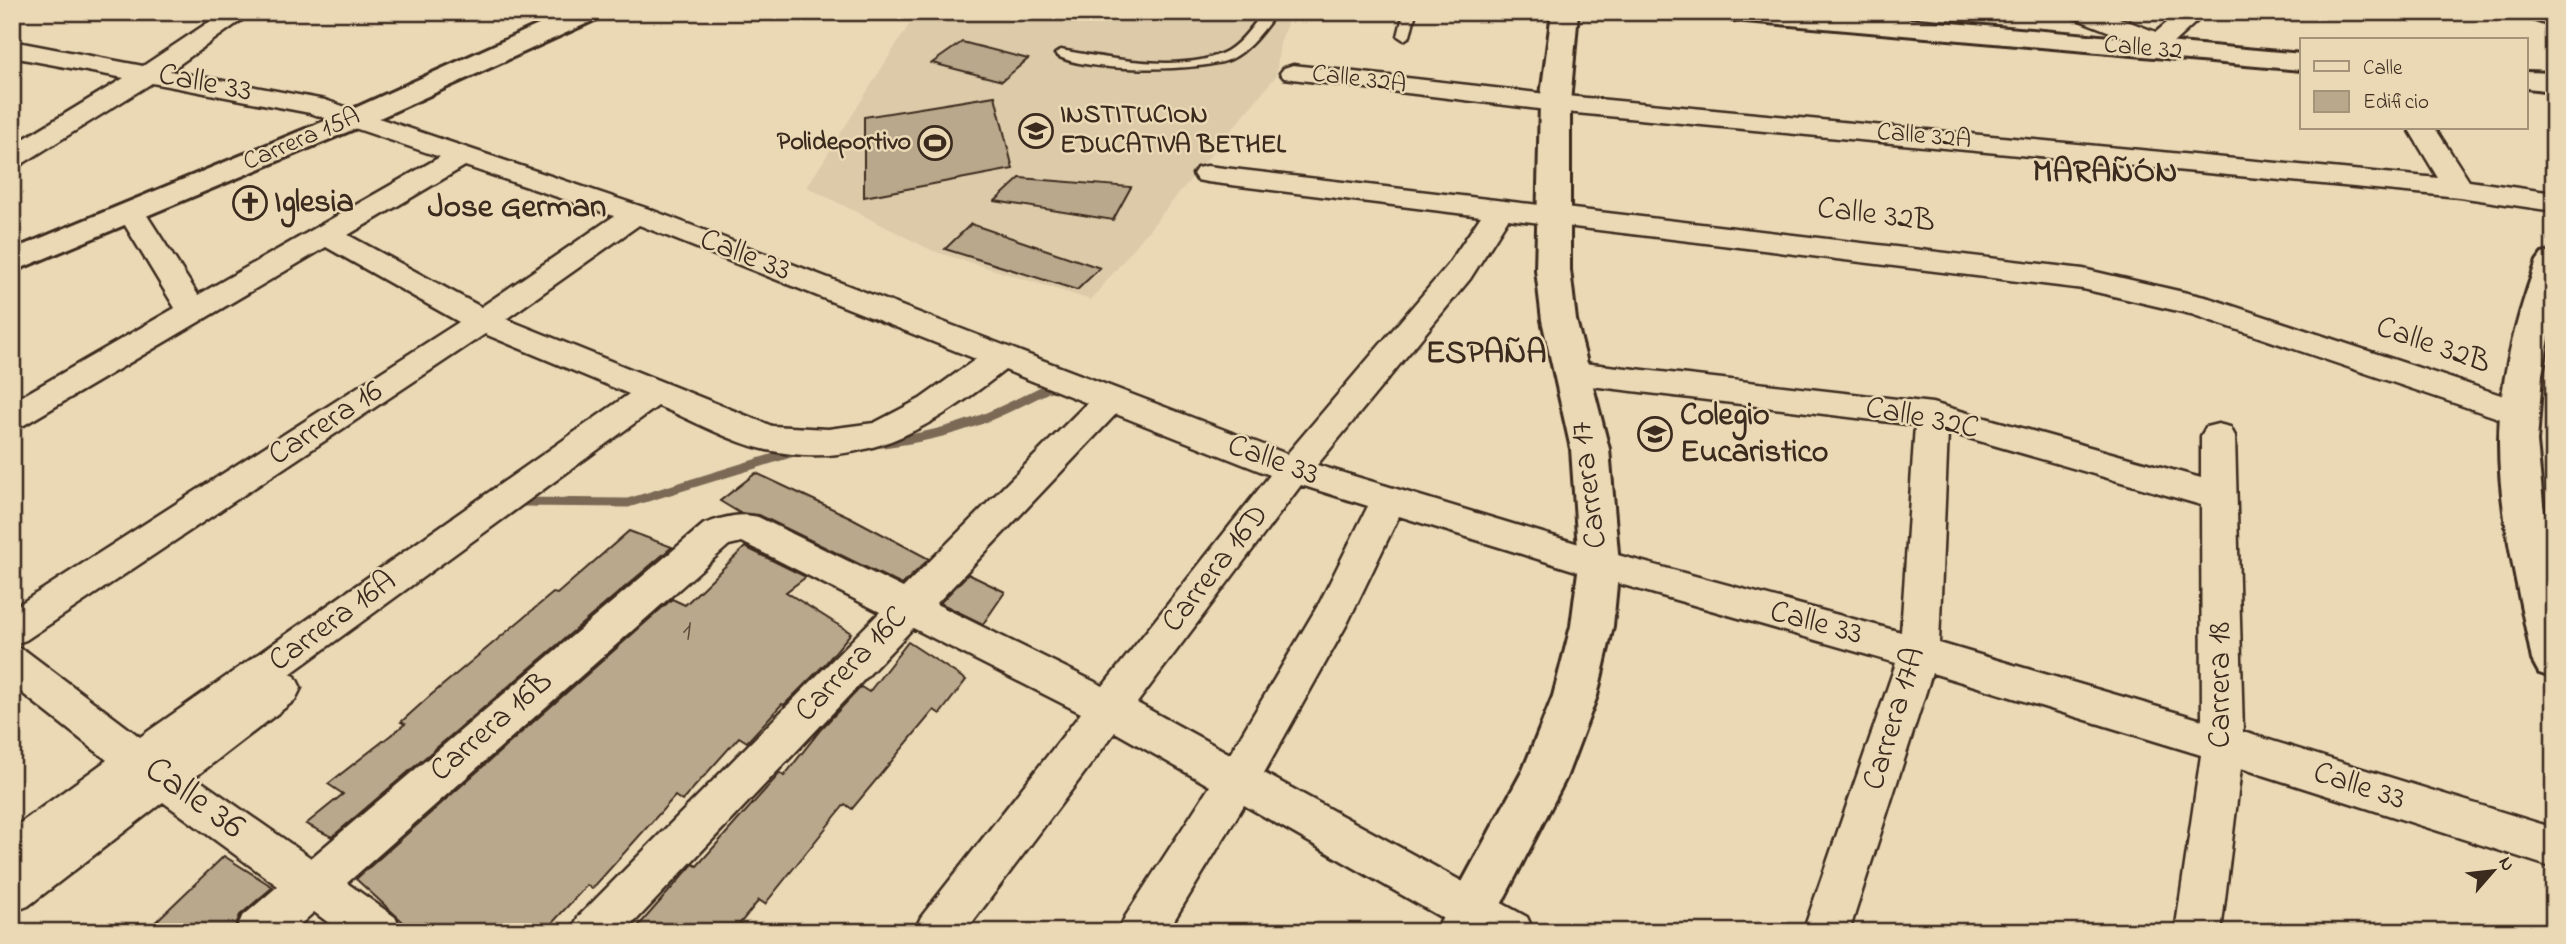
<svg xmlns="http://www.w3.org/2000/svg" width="2566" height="944" viewBox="0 0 2566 944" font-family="'Indie Flower',sans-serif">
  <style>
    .built { fill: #dccaa9 }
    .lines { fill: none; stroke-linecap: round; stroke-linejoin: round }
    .stream { stroke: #7b6955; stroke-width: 9 }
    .building { fill: #baa88c; stroke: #3b2a1e; stroke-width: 2 }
    .service-casing { stroke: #3b2a1e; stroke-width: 5 }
    .minor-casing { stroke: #3b2a1e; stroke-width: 5 }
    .tertiary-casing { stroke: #3b2a1e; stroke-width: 6 }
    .secondary-casing { stroke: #3b2a1e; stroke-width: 6 }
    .service { fill: #ebd9b6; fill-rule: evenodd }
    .minor { fill: #ebd9b6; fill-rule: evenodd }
    .tertiary { fill: #ebd9b6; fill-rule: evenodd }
    .secondary { fill: #ebd9b6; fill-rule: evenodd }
    .labels { text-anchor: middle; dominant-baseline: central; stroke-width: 5; stroke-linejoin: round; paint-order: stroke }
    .far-street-label { font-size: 26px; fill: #3b2a1e; stroke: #ebd9b6 }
    .far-poi-label { font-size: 26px; font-weight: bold; fill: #3b2a1e; stroke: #ebd9b6; text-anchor: start }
    .number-label { font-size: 28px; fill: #5b4a3a }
    .street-label { font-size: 32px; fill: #3b2a1e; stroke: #ebd9b6 }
    .poi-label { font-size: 32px; font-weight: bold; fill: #3b2a1e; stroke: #ebd9b6; text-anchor: start }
    .neighbourhood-label { font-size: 33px; font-weight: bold; fill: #3b2a1e; stroke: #ebd9b6 }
    .near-street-label { font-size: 38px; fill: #3b2a1e; stroke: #ebd9b6 }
  </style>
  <rect width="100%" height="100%" fill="#ebd9b6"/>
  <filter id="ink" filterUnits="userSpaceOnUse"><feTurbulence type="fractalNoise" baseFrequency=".0143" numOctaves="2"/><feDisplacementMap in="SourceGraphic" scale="14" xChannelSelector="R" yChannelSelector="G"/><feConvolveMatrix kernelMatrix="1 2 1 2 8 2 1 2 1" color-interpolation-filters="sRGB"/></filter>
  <g filter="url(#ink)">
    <path class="built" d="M917,12h374l-11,31 -4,33 -185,224 -158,-49 -126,-64z"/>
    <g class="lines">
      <path class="stream" d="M873,444c78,-8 116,-25 184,-61
        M518,502l110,1 169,-52"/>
    </g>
    <path class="building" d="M962,42l66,17 -26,22 -70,-18z
      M995,96l18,73 -149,28v-80z
      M1020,178l111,9 -18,33 -118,-19z
      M971,224l129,44 -23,22 -132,-41z
      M756,473l94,44 79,42 -27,26 -143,-70 -19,-2 -20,-12z
      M629,531l43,16 -340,290 -26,-13 37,-30 -15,-10 77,-60 -4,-2 30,-27 122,-102 4,1z
      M745,547l61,30 -20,15 65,41 -25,30 -42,42 -2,-1 -35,38 -8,-5 -57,64 -7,-5 -83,93 -5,-4 -43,47h-130l-58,-53 316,-280 13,6z
      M968,574l37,18 -22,32 -43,-21z
      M908,642l58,38 -26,34 -6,-4 -82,99 -7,-5 -80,100 -6,-4 -26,32h-100l60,-68 4,2 83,-93 4,3 37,-47 40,-42 8,5z
      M224,856l49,31 -33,28 -7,17h-88z"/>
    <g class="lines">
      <g class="service-casing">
        <path id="service" d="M1264,12h13c-12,16 -27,38 -46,47 -29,13 -153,14 -176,-5l6,-4c44,8 125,24 166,1 15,-9 26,-26 37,-39z
          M1404,12h12l-6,24 -6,4 -6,-4z"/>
      </g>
      <g class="minor-casing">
        <path id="minor" d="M224,12h29l-83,59 155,29 321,108 641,246 161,-189 33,-49 -274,-34 -10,-2 -4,-6 4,-6 10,-2 876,103 126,29 322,107 5,8 -5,8 -12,4 -328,-111 -108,-25 -575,-70 -38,60 -153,186 282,85 302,82 14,-207 -341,-41 -12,-3 -4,-8 4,-8 12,-3 358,41 269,75v-42l5,-9 12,-3 12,3 5,9 8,296 311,96v40l-313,-100 -20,164h-46l26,-177 -269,-82 -83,259h-46l93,-269 -297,-85 -200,-62 -52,108 -83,149 263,144 7,15h-67l-223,-127 -77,127h-49l7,-15 85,-131 -95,-54 -150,200h-51l7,-15 160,-204 -168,-85 -288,304h-54l7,-15 302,-305 -138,-70 -13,3 -382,338 48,34 7,15h-61l-27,-20 -22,20h-57l7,-15 36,-31 -115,-84 -135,104 -16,6v-83l95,-69 -95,-75v-39l14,5 114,86 489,-343 -144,-60 -459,306 -14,5v-36l447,-287 -133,-75 -302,178 -12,4v-27l163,-94 -58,-96 4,-6 10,-3 10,3 57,89 242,-138 -130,-44 -158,-30 -130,81 -10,2v-20l112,-68 -112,-21v-16l131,25zM465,166l149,50 -133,91 -133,-72zM639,225l337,134 -56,40 -46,24 -46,6 -56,-3 -266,-107zM1005,370l82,33 -184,185 -145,-71c-19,-5 -36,1 -54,7l-393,334 -116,-81 100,-77 6,-12 -6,-12 -5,-2 368,-268c35,14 72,36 109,44 98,21 165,-23 238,-80zM1116,414l154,61 -167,211 -167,-82zM1948,432l253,73 1,215 -263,-77zM1301,485l67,21 -48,96 -90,152 -93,-51z
          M2069,12h35l52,20 24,-20h27l-35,32 3,6 -4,5h-18l-5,-8 -76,-30z
          M2521,12h33v15l-30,-10z
          M1293,65l262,30 883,83 -30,-50h27l34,53 85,12v18l-95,-14 -904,-86 -271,-33 -4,-5 4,-5z"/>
      </g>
      <g class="tertiary-casing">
        <path id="tertiary" d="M567,12h36l-4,6 -235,107 -352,147v-22l332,-137z
          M1552,12h26l-8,91v167l6,50 33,129 10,115 -6,62 -16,70 -31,82 -79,154h-52l88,-162 30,-74 18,-70 8,-62 -8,-115 -29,-129 -6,-50 4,-167z"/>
      </g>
      <g class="secondary-casing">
        <path id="secondary" d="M1720,12h108l474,42v16l-569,-50 -9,-2z
          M2526,72l28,1v18l-28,-3z
          M2554,251v63l-12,60 -5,68 6,62 11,58v116l-15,-5 -7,-13c-13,-71 -33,-143 -33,-217 0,-62 17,-124 38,-182l5,-7z"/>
      </g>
      <use href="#service" class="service"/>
      <use href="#minor" class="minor"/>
      <use href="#tertiary" class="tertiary"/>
      <use href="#secondary" class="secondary"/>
    </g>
  </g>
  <defs>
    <g id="university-ring" transform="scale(1.75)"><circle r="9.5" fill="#ebd9b6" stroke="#3b2a1e" stroke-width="1.5"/><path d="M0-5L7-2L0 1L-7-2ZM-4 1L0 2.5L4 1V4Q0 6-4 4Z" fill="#3b2a1e"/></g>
    <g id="stadium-ring" transform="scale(1.75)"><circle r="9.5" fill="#ebd9b6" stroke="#3b2a1e" stroke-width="1.5"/><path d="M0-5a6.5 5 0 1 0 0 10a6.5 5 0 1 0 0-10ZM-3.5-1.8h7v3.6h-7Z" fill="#3b2a1e"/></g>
    <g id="church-ring" transform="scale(1.75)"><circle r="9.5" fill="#ebd9b6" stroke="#3b2a1e" stroke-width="1.5"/><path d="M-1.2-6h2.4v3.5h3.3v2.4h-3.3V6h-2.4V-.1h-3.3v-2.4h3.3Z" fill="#3b2a1e"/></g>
    <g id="school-ring" transform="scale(1.75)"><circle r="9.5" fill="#ebd9b6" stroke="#3b2a1e" stroke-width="1.5"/><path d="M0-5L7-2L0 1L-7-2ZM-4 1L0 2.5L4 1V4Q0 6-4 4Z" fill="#3b2a1e"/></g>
  </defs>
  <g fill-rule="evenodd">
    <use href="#university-ring" x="1036" y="131"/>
    <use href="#stadium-ring" x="935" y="143"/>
    <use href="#church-ring" x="250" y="203"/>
    <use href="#school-ring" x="1655" y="434"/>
  </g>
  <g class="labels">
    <g class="far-street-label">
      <text transform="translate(2143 49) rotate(5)">Calle 32</text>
      <text transform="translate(1359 80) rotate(7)">Calle 32A</text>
      <text transform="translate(1924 137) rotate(5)">Calle 32A</text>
      <text transform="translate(302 140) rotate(-23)">Carrera 15A</text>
    </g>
    <g class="far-poi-label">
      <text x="1060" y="116">INSTITUCION<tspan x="1060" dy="30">EDUCATIVA BETHEL</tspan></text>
      <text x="911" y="143" text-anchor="end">Polideportivo</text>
    </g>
    <g class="number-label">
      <text x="687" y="632">1</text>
    </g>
    <g class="street-label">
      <text transform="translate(205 84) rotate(11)">Calle 33</text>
      <text transform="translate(1876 216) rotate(7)">Calle 32B</text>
      <text transform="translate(745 256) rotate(21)">Calle 33</text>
      <text transform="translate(2433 346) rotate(19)">Calle 32B</text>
      <text transform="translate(1922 419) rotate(11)">Calle 32C</text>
      <text transform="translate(326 424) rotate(-33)">Carrera 16</text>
      <text transform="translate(1273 461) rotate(20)">Calle 33</text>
      <text transform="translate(1590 485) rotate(-97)">Carrera 17</text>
      <text transform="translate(1216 569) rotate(-52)">Carrera 16D</text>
      <text transform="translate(333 622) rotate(-36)">Carrera 16A</text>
      <text transform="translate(1816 624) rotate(15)">Calle 33</text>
      <text transform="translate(852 665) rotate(-46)">Carrera 16C</text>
      <text transform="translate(2221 685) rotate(-90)">Carrera 18</text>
      <text transform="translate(1895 719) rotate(-73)">Carrera 17A</text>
      <text transform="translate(492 727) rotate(-41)">Carrera 16B</text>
      <text transform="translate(2359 787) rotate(18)">Calle 33</text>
    </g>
    <g class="poi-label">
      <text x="274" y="203">Iglesia</text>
      <text x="1680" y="416">Colegio<tspan x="1680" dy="37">Eucaristico</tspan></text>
    </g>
    <g class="neighbourhood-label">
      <text x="2105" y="173">MARAÑÓN</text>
      <text x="517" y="208">Jose German</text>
      <text x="1486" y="354">ESPAÑA</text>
    </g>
    <g class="near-street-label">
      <text transform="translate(194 799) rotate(36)">Calle 36</text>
    </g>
  </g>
  <rect width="2566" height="944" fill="none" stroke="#ebd9b6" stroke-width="42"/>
  <rect x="21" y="21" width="2524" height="902" fill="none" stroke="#3b2a1e" stroke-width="2.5" filter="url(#ink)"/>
  <rect x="2300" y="38" width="228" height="91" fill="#ebd9b6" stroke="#a59379" stroke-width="2"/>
  <rect x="2314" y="61" width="35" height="10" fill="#ebd9b6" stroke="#a59379" stroke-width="2"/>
  <text x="2363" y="74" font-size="21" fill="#3b2a1e">Calle</text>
  <rect x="2314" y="91" width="35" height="21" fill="#baa88c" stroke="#a59379" stroke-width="2"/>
  <text x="2363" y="108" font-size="21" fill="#3b2a1e">Edificio</text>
  <g transform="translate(2493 871) rotate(62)" stroke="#ebd9b6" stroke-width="5" paint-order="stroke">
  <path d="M0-5L12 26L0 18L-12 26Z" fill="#3b2a1e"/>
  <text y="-10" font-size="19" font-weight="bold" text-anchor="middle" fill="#3b2a1e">N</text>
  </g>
</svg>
